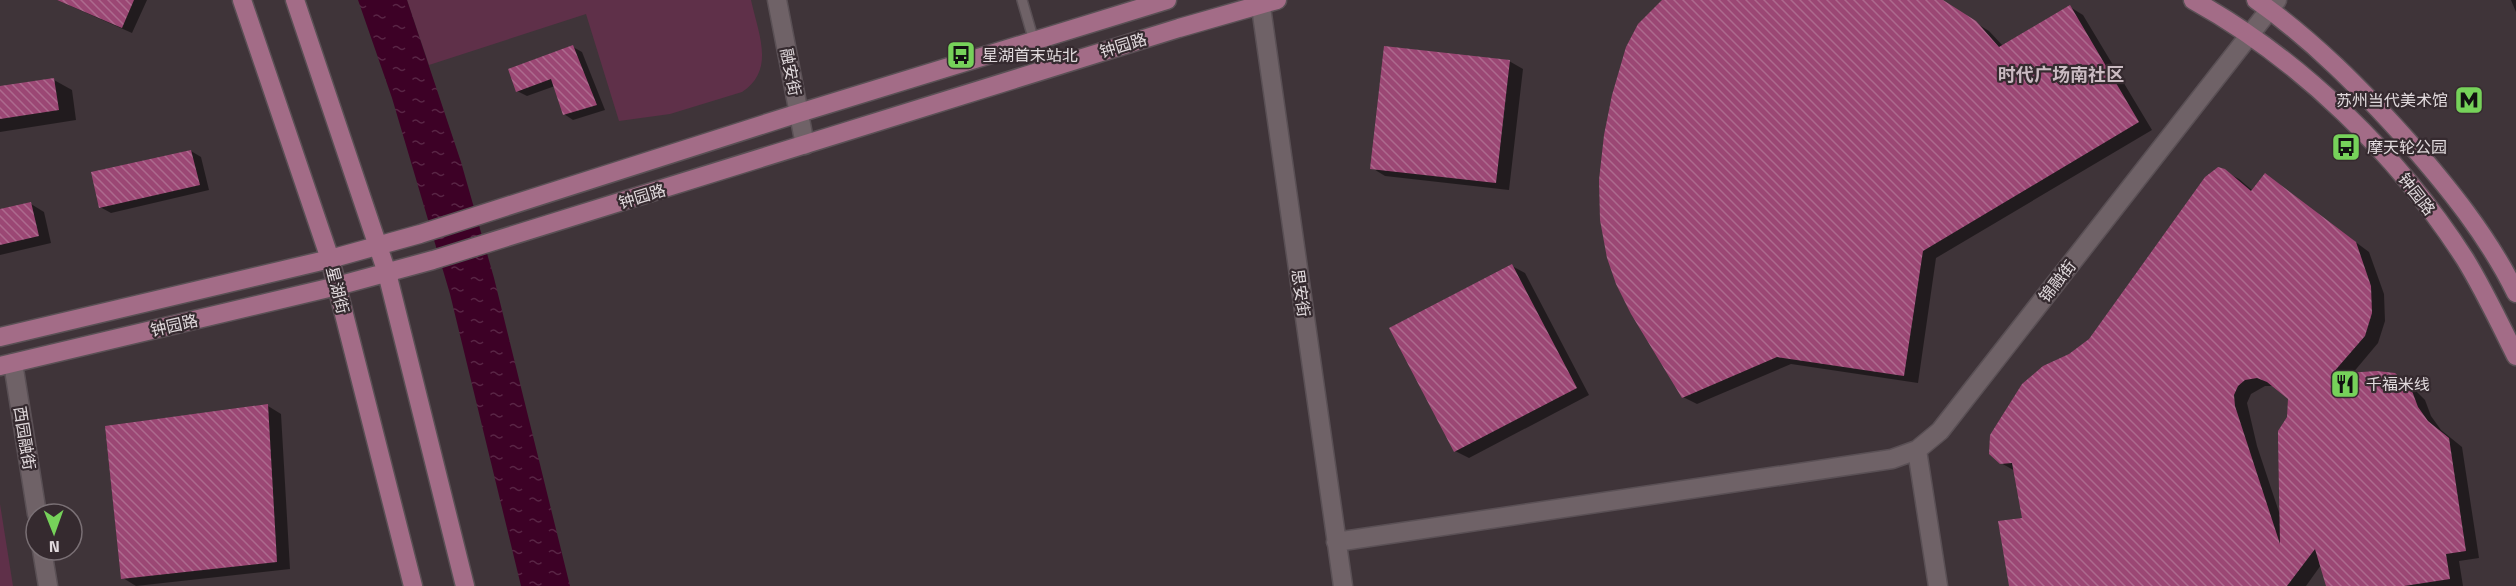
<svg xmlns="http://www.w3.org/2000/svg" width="2516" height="586" viewBox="0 0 2516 586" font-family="'Titillium Web','Noto Sans SC',sans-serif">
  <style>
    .green { fill: #5f3049 }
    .water { fill: url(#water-ripples) }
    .shadow { fill: #0007; fill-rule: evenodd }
    .building { fill: url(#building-back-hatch); fill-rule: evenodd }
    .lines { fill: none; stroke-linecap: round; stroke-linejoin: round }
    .lane-casing { stroke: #5a5055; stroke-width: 12 }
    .secondary-casing { stroke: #5a5055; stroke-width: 21 }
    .primary-casing { stroke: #5a5055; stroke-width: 21 }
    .lane { stroke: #6f6267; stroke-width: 9 }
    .secondary { stroke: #6f6267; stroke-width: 18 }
    .primary { stroke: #a36c87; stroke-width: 18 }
    .labels { text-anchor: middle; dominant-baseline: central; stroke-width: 4.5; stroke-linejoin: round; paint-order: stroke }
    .street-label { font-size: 16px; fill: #e1dadd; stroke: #352a2f }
    .poi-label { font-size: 16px; fill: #e1dadd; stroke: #352a2f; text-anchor: start }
    .neighbourhood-label { font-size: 18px; font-weight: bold; fill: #cabbc2; stroke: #352a2f }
  </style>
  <defs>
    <pattern id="water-ripples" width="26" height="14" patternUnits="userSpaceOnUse" patternTransform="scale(1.5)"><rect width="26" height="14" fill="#3d0126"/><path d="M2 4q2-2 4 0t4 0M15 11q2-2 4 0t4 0" fill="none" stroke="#592545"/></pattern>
    <pattern id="building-back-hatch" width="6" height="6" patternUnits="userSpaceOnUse" patternTransform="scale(1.5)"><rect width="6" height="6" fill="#9b4774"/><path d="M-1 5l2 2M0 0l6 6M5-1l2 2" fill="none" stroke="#ad6a8e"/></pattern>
  </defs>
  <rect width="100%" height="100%" fill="#3f3439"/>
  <path class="green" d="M407,0h344c7,33 25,70 -9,92l-72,22 -51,7 -33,-107 -157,51z
    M0,504l13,82h-13z"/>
  <path class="water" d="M358,0h49l54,162 33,116 76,308h-49l-71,-292 -58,-196z"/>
  <path class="shadow" d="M57,0h90l-15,33z
    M1664,0h274l51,31 14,15 67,-39 13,8 69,115 -216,128 -18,125 -127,-19 -94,40 -14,-7z
    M2511,0h5v12z
    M573,47l9,5 23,58 -32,10 -9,-6 -9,-28 -28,10 -10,-5z
    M1509,61l14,8 -14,121 -124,-14 -13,-8z
    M54,80l18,10 4,30 -76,12v-44z
    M191,151l10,6 8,33 -98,23 -11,-6z
    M2218,168l21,11 14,12 12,-16 104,77 15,42 1,27 -7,22 -26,31 42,1 14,8 17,17 6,16 10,14 21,17 17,111 -20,3 4,25h-136l-6,-21 -15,21h-296l14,-67 -9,-48 -14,-8 69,-108 20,-15 124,-170zM2265,386h9l15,12 -9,117 -23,-69 -10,-43 4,-9z
    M31,204l13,8 7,31 -51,12v-44z
    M1512,266l13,7 64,122 -120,63 -14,-7z
    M268,406l13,8 9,155 -154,17 -13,-8z"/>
  <path class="building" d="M57,0h77l-12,28z
    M1662,0h281l33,21 23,26 71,-42 69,117 -216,129 -19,125 -127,-19 -95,41 -51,-84 -15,-30 -9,-26 -7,-38 -1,-40 5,-45 8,-40 14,-48 12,-23z
    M573,45l24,60 -34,10 -12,-36 -35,13 -8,-23z
    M1384,46l126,14 -14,123 -126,-14z
    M54,78l5,32 -59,9v-33z
    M191,150l9,35 -101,23 -8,-36z
    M2218,167l7,2 26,22 14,-18 91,69 15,44 1,27 -7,23 -33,38 45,-3 18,2 8,7 9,11 6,16 10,14 21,17 17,113 -20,3 4,25 -46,7h-78l-11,-37 -28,37h-278l-11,-65 24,-3 -10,-55 -12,1 -11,-10 1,-19 32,-51 21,-18 26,-12 20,-15 116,-162zM2257,378l10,4 21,17 -1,18 -9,14v7l2,106 -45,-138 -1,-11 4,-9 7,-6z
    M31,202l8,34 -39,9v-36z
    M1512,264l65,124 -123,64 -65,-124z
    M268,404l9,158 -156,17 -16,-153z"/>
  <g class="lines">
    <g class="lane-casing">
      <path id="lane" d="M1022,0l12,41"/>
    </g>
    <g class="secondary-casing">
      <path id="secondary" d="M777,0l28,145
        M1260,0l83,586
        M13,363l24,151
        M1917,450l21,136
        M1336,542l556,-83 25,-9 23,-19 337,-431
        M42,550l6,36"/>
    </g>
    <g class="primary-casing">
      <path id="primary" d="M242,0l88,259 83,327
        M295,0l92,273 78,313
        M2193,0c107,59 206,156 272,259 19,31 35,65 51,97
        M2256,0c57,40 105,89 151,140 41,47 81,96 109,153
        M0,337l330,-78 90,-25 379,-121 368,-113
        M0,366l337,-80 96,-26 746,-232 98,-28"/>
    </g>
    <use href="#lane" class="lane"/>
    <use href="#secondary" class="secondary"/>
    <use href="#primary" class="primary"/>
  </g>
  <defs>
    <g id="bus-square" transform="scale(1.5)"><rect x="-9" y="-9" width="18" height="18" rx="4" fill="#76d25a" stroke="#352a2f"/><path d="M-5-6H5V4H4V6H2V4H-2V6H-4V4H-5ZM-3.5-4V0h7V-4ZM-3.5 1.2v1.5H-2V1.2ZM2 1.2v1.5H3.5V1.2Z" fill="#111"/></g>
    <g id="metro-square" transform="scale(1.5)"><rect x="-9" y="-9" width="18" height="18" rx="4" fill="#76d25a" stroke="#352a2f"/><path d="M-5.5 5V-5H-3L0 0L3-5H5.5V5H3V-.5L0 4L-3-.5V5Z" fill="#111"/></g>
    <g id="restaurant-square" transform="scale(1.5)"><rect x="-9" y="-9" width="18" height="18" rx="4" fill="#76d25a" stroke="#352a2f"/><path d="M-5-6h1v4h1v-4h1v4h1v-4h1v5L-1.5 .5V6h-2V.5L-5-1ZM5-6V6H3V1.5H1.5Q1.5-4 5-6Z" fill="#111"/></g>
  </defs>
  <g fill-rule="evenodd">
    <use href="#bus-square" x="961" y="55"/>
    <use href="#metro-square" x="2469" y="100"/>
    <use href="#bus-square" x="2346" y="147"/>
    <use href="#restaurant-square" x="2345" y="384"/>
  </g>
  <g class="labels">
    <g class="street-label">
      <text transform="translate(1123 45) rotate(-17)">钟园路</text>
      <text transform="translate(791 72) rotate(79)">融安街</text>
      <text transform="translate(2417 194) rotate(52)">钟园路</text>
      <text transform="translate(642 196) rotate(-17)">钟园路</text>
      <text transform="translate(2057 281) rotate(-52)">锦融街</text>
      <text transform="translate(338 290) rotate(76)">星湖街</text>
      <text transform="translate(1301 293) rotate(82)">思安街</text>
      <text transform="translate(174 325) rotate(-13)">钟园路</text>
      <text transform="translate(25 438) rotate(81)">西园融街</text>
    </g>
    <g class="poi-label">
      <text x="982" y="55">星湖首末站北</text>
      <text x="2448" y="100" text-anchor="end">苏州当代美术馆</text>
      <text x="2367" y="147">摩天轮公园</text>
      <text x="2366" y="384">千福米线</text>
    </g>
    <g class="neighbourhood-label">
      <text x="2061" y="74">时代广场南社区</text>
    </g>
  </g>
  <g transform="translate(54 532) rotate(179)"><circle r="28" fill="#352a2f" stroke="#7a7075" stroke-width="1.5"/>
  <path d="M0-4.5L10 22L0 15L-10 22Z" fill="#76d25a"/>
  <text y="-9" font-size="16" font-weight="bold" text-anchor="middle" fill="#e1dadd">N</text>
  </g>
</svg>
